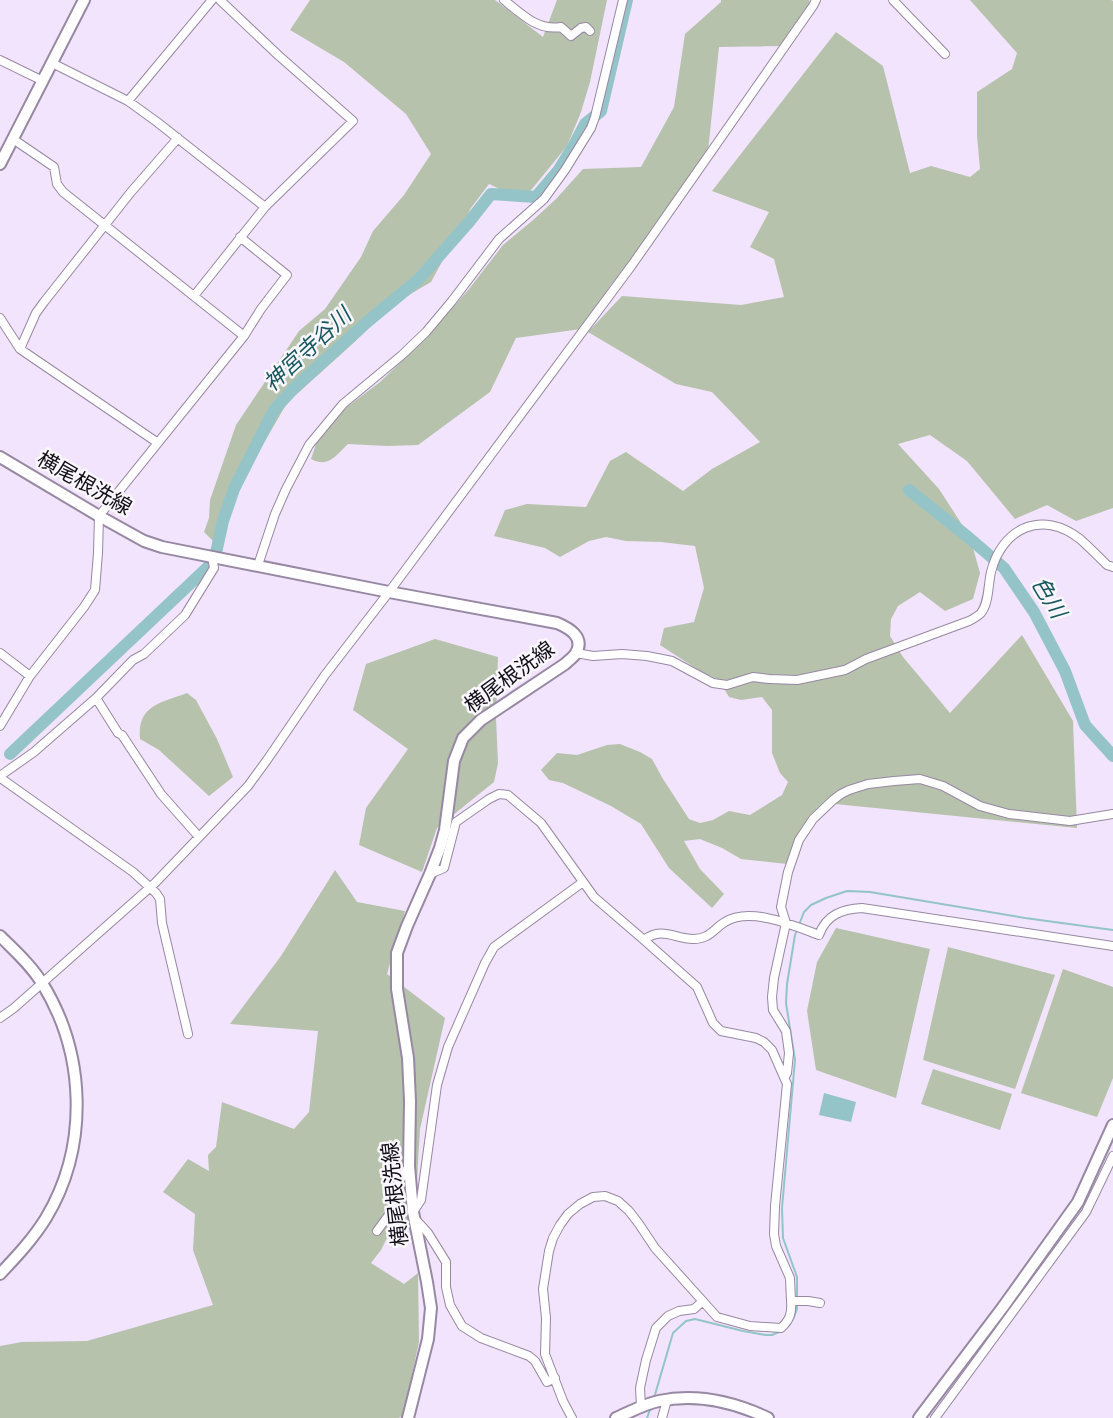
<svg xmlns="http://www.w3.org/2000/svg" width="1113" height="1418" viewBox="0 0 1113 1418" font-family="Spectral,'Noto Sans JP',serif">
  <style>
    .green { fill: #b6c2ac }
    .water { fill: #94c4c8 }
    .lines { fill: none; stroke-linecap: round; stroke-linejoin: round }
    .stream { stroke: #94c4c8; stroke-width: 2 }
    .river { stroke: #94c4c8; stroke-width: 12 }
    .street-casing { stroke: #9788a3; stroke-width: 10 }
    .secondary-casing { stroke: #9788a3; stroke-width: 14 }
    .street { stroke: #fff; stroke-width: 8 }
    .secondary { stroke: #fff; stroke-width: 10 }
    .labels { text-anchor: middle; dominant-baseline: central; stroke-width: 5; stroke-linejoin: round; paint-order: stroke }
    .street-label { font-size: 21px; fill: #130e17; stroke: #f9f6fc }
    .water-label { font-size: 22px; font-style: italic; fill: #14575d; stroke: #f9f6fc }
  </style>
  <rect width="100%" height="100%" fill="#f1e4fc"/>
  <path class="green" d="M310,0h185l48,37 14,-37h50l-17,82 -9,30 -14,34 -44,54 -34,-16 -18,24 -40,74 -34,20 -49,46 -61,55 -37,64 -37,74 -9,-9 5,-14 1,-18 26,-75 63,-94 26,-22 36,-52 12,-26 31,-36 27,-41 -25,-40 -62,-52 -54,-32z
    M721,0h88l1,3 -27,43 -64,1 -11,104 -44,72 -54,63 -29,43 -65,9 -26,54 -72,53 -30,1 -40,-2c-13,12 -19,24 -37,15l7,-21 29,-31 33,-25 46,-44 43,-49 34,-44 29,-24 24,-22 27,-30 58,-2 33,-60 11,-73 36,-32z
    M970,0h141l2,1v507l-37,13 -29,-16 -32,14 -48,-58 -37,-26 -32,9 41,45 31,48 10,36 -7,26 -28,12 -25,-19 -22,14 -7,13 -1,17 13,21 47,56 72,-78 51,86 4,107 -252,-25c-22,20 -30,33 -38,61l-46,-5 -19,-11 -22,-9 -16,2 16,28 24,25 -12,14 -43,-40 -28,-44 -30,-18 -48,-23 -14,-3 -8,-10 16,-17 20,2 30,-10 13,-1 20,8 12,7 11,20 26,40 11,4 13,-3 16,-9 21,4 32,-20 6,-13 -8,-9 -8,-20v-43l-10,-13 -21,3 -12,-3 -10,-17 -19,-9 -40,-26 4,-17 30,-6 10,-34 -9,-42 -34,-4 -35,-1 -20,-4 -17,4 -29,16 -15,-9 -51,-12 11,-26 22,-6 59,3 24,-46 16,-9 57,39 29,-22 48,-27 -48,-50 -36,-8 -88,-52 34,-36 119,9 43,-8 -10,-38 -24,-12 19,-35 -57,-21 124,-159 47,34 27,107 21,-7 39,11 10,-8 -3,-33v-44l35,-23 5,-16z
    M435,639l63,18 -2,61 2,45 -4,19 -57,46 -15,44 -63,-27 7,-37 42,-59 -55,-39 13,-46z
    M187,693l9,7 21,39 16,38 -24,19 -50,-46 -19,-11c-3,-34 21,-36 47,-46z
    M335,870l22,32 48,9 -18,63 58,44 -25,111 -3,51 -12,29 5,20 -18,-1 -11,22 -10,13 33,21 14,-11 1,69 -16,74 -5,2h-398v-72l22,-4 65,-1 126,-36 -20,-55 2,-36 -32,-22 25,-33 21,12 -1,-16 8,-8 6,-45 72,27 15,-17 9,-81 -88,-7 51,-68z
    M836,928l94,21 -34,149 -80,-28 -9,-59 10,-49z
    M948,947l107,28 -40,114 -92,-29z
    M1063,969l50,18v91l-16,39 -76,-24z
    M933,1069l79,25 -12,36 -79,-26z"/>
  <path class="water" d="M824,1093l32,9 -5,20 -32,-7z"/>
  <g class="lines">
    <path class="stream" d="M787,1326l7,-9 3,-8v-32l-14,-39 -1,-30 13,-148 -9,-57 1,-19 8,-49 9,-23 7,-7 15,-7 21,-7 23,1 155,26 88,12
      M654,1398l19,-65 13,-12 9,-2 48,12 23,4h6l9,-4
      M647,1418l4,-11"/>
    <path class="river" d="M909,490l59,47 36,31 30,44 31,59 20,54 28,31
      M10,754l201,-190 5,-11 7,-32 11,-32 40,-79 20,-22 73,-66 51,-42 51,-58 22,-28 45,3 22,-26 15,-24 12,-23 16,-13 26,-111"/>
    <g class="street-casing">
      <path id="street" d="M504,0c17,14 34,31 57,27l10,9 10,-8 5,-1 4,4
        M893,0l52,54
        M0,60l43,21
        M52,63l76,38 84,-101
        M128,101l29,21 108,85
        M240,237l47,38 -26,34 -17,27
        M194,296l71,-89 88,-86 -75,-66 -58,-55
        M0,318l20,31 138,94
        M20,349l16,-36 8,-11 87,-110 47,-54
        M258,565l17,-51 11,-25 23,-44 34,-41 59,-49 24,-23 26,-31 47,-62 45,-40 21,-29 26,-42 4,-11 28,-117
        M0,653l30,23
        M576,653l17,3 29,-2 25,2 25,5 41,22 14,2 26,-8 16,2 28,1 48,-10 21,-11 103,-38c4,-2 9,-5 12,-8 8,-10 7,-28 10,-41 11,-44 51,-63 89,-33 9,8 18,17 27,26l6,2
        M96,698l22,35 4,2 39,59 38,43
        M0,726l30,-50 54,-69 11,-17 3,-37 1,-37 145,-180 -181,-144 -6,-8 -3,-17 -41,-28
        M0,776l2,3 131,93 23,21 4,6 2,24 26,111
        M0,776l34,-24 62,-54 37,-38 11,-6 41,-39 29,-47 -2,-12
        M430,874l14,-6 12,-46 33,-23 10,-5 9,1 33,28 53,74 50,43c18,-14 31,-1 49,-1 17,0 20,-10 32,-17 25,-16 70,4 94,13 7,-20 23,-26 43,-27l251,38
        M644,940l53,47 16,36 8,8 35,7 8,4 8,8 15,34 -12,122 -1,28 2,12 14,32 1,23
        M0,1018l14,-10 141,-125 93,-97 19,-26 58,-85 64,-83 243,-327 181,-259 3,-6
        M785,1077l2,-4 2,-20 -3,-22 -13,-21 -1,-13 2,-19 12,-55 -5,-16 7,-35 11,-32 14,-21 20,-19 8,-6 8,-4 19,-6 26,-3 26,-2 23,7 37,20 29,8 61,7 43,-7
        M413,1212l8,-12 16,-115 11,-38 37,-84 9,-16 89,-65
        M416,1220l12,13 18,29v25l4,18 12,21 19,12 48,18 6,5 12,21 8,-4
        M377,1231l14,-19 4,-20 6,-14 8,-12
        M641,1407l-1,-19 6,-28 10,-32 12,-12 11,-5 15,-2 9,-8
        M572,1418l-9,-17 -18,-47 1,-36 -3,-29 6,-38 4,-13 7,-13 8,-11 12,-10 13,-7 12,-1 13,5 11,10 10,13 16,24 62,69 33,9 31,2c9,-8 11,-15 10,-27h17l12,2
        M662,1418l5,-18
        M935,1418l151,-206 27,-56"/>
    </g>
    <g class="secondary-casing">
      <path id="secondary" d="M0,164l84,-164
        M0,457l99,59 45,25 18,6 227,45 168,31c12,5 28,14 19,30 -2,4 -8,8 -11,11l-84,56 -18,18 -9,23 -9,69 -5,18 -10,26 -23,52 -10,27v36l11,69 2,43 -1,65 4,46 14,70 4,26 -3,31 -20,79
        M0,936c15,15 31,29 42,47 44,71 47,163 4,235 -13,21 -29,38 -46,56
        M616,1418c14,-6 28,-14 43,-17 38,-8 75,1 109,17
        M919,1418l84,-111 75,-105 35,-77"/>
    </g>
    <use href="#street" class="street"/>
    <use href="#secondary" class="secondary"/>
  </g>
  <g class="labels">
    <g class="street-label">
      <text transform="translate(84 484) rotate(30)">横尾根洗線</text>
      <text transform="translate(510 678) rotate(-36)">横尾根洗線</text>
      <text transform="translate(396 1194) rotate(-96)">横尾根洗線</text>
    </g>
    <g class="water-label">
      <text transform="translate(308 350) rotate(-43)">神宮寺谷川</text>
      <text transform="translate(1048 598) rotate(59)">色川</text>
    </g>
  </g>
</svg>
